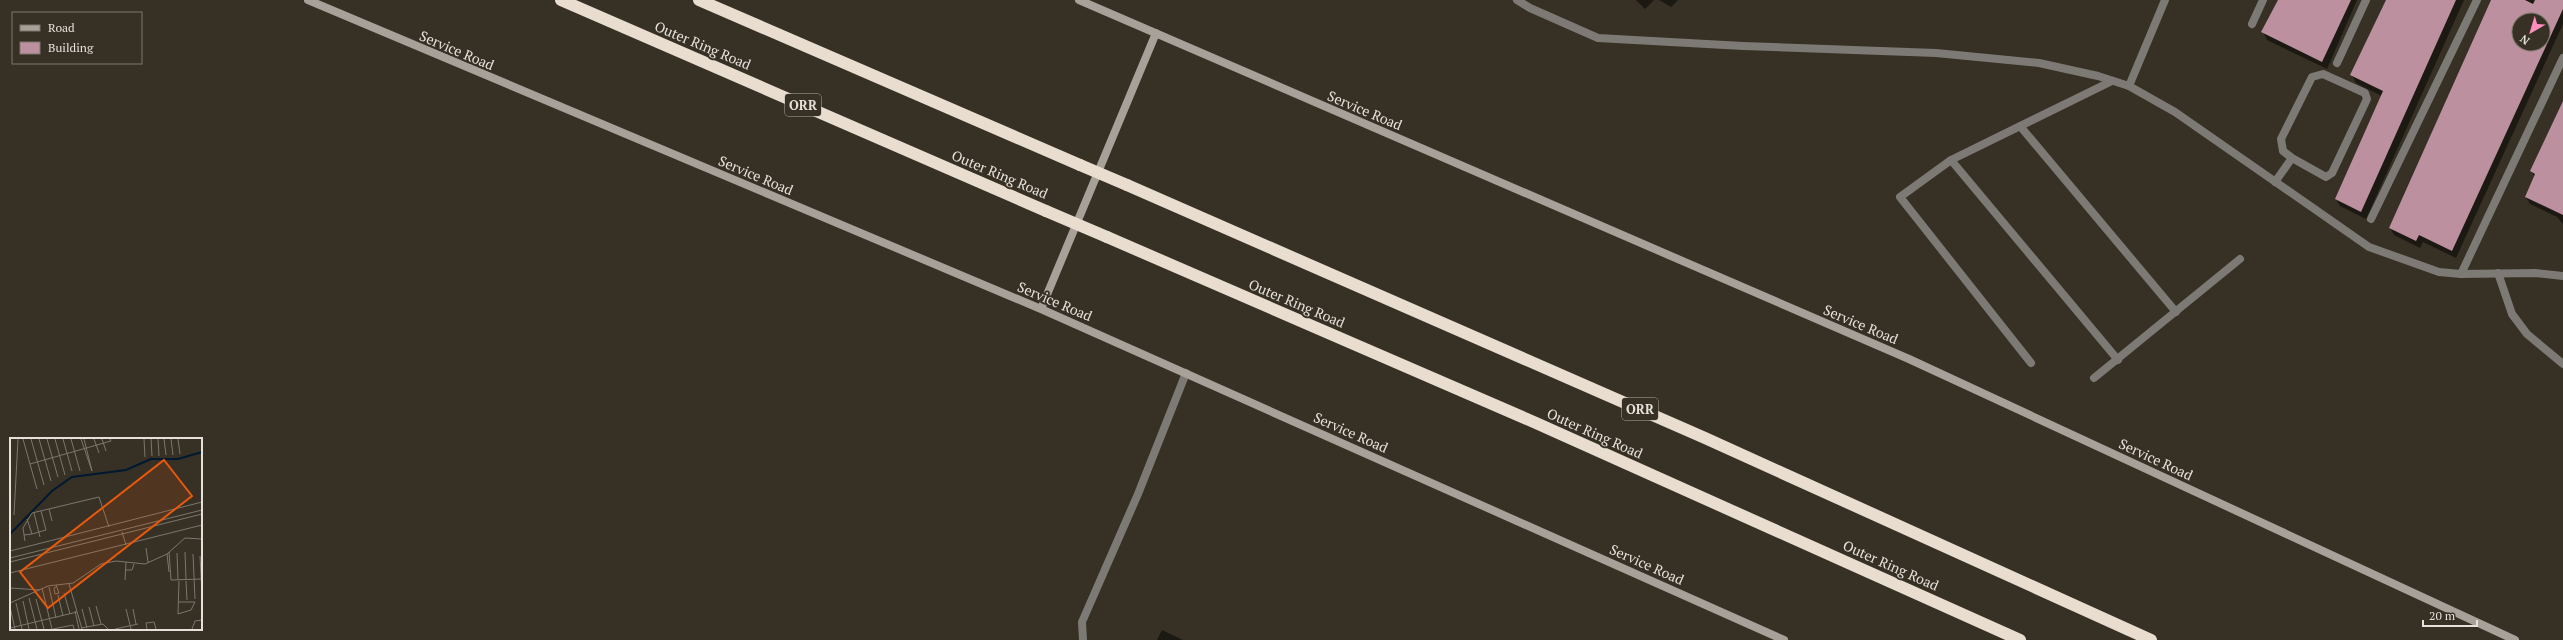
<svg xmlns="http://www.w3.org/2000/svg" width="2563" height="640" viewBox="0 0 2563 640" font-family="'PT Serif',serif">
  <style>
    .shadow { fill: #0007; fill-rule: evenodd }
    .building { fill: #bc909e; fill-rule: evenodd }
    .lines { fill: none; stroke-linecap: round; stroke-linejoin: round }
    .service { stroke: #7d7974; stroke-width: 8 }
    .minor { stroke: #7d7974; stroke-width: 8 }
    .tertiary { stroke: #7d7974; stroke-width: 8 }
    .secondary { stroke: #a8a199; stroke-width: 8 }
    .motorway { stroke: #e8ddcf; stroke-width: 12 }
    .motorway-bridge { stroke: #e8ddcf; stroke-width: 12 }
    .labels { text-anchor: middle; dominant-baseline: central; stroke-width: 4; stroke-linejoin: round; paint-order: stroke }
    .shield { fill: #363025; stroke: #b0aca4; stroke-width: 1 }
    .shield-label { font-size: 13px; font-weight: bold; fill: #e5e1da }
    .street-label { font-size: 14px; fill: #e5e1da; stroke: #363025 }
    .inset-river { fill: none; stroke: #001930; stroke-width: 2 }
    .inset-road { fill: none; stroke: #7c776d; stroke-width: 1 }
    .view { fill: #e8590c; fill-opacity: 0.15; stroke: #e8590c; stroke-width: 2 }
    .inset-edge { fill: none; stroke: #e5e1da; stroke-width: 2 }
  </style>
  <rect width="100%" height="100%" fill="#363025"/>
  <path class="shadow" d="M1636,0h18l-9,9z
    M1659,0h19l-7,7z
    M2279,0h78l-30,69 -60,-29 -4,-8z
    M2387,0h77l-98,219 -26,-13 -4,-7 46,-103 -26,-13 -4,-8z
    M2492,0h71v24l-107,234 -33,-16 -3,6 -26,-13 -4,-7zM2519,20h24v24h-24z
    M2563,105v119l-6,-7 -27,-13 -4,-7 9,-20 -4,-6z
    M1162,630l21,10h-26z"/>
  <path class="building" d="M2278,0h73l-29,62 -61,-30z
    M2386,0h70l-95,212 -26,-13 48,-108 -33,-16z
    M2491,0h34l8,4 2,-4h28v9l-111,242 -33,-16 -3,6 -27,-13zM2519,20h24v24h-24z
    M2563,101v114l-38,-18 10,-23 -5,-3z"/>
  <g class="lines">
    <path class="service" d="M2020,126l156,186
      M1951,160l167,200
      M2031,363l-131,-166 51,-37 161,-79
      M2094,378l146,-119"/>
    <path class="minor" d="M2252,24l11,-24
      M2337,63l29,-63
      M2129,86l36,-86
      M2275,182l17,-24 -9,-7 -2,-12 31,-62 11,-3 42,19 2,6 -35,74 -6,4 -34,-19
      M2371,219l106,-219
      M2498,273l14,41 15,20 36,30
      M2461,274l102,-216
      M1083,640l-1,-18 56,-128 48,-121"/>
    <path class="tertiary" d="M1517,0l13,8 68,30 145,8 193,7 103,10 59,13 31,10 46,26 194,135 70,25 22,2 74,-1 28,3"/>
    <path class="secondary" d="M308,0l733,309 743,331
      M1079,0l830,359 606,281
      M1041,309l115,-276"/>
    <path class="motorway" d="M561,0l485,211
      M699,0l381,165
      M1127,185l578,253 446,202
      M1107,237l429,186 484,217"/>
    <path class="motorway-bridge" d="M1080,165l47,20
      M1046,211l61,26"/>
  </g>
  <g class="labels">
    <g class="shield">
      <rect x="785" y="94" width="36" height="22" rx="3"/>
      <rect x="1622" y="398" width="36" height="22" rx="3"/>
    </g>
    <g class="shield-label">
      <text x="803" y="105">ORR</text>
      <text x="1640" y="409">ORR</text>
    </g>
    <g class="street-label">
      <text transform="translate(703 45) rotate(23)">Outer Ring Road</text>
      <text transform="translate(457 50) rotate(23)">Service Road</text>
      <text transform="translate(1365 110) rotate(23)">Service Road</text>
      <text transform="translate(1000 174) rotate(23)">Outer Ring Road</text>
      <text transform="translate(756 175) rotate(23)">Service Road</text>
      <text transform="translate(1055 301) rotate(23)">Service Road</text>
      <text transform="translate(1297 303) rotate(23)">Outer Ring Road</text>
      <text transform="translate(1861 324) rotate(23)">Service Road</text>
      <text transform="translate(1351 432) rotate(24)">Service Road</text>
      <text transform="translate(1595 433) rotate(24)">Outer Ring Road</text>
      <text transform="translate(2156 459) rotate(25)">Service Road</text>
      <text transform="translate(1647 564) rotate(24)">Service Road</text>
      <text transform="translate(1891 565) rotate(24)">Outer Ring Road</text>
    </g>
  </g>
  <g transform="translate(10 438)">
    <rect width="192" height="192" fill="#363025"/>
    <path class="inset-river" d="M0,96l42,-43 20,-14 54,-7 25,-11h27l24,-7"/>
    <path class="inset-road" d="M13,1l14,50M21,1l13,46M29,1l12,42M37,1l11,38M45,1l10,36M53,1l9,32M61,1l9,32M71,1l11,32 -8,-32M84,1l5,14M92,1l4,12M134,1l1,18M141,1l1,17M148,1l1,17M154,1l2,16M161,1l2,16M168,1l2,15M20,26l81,-23 -1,-2M39,71l3,12M24,75l6,24M4,77l4,-76M112,94l4,13M22,96l14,-4 -5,-19M14,97l8,-1 -5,-15M15,103l-2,-13 9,-15 67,-16 10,30M136,110l2,14M0,113l192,-49M159,114l2,28 31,-1M175,114l1,27M167,115l1,27M157,116l2,18M183,116l2,45M190,118l2,38M0,120l192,-48M0,124l192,-48M116,132h6l2,-6M0,135l192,-48M115,142l1,-18M169,143l-1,33 13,-4 4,-8h-16M176,143l1,19M59,146l13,45M46,147l3,8 -4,1 -1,-6 2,-1M39,149l7,31M0,150l30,2M32,150l10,41M54,155l6,21M48,157l5,21M19,160l8,31M26,161l8,30M13,163l6,28M0,165l38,-17 25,-3 28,-19 15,-3 29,3 22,-10 18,-16 17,1M6,165l6,26M86,168l5,18M0,169l5,22M79,169l5,19M72,171l5,19M116,171l5,20M123,171l3,15M65,173l4,18M0,190l67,-16M71,190l22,-4 5,5M43,191l20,-4 1,4M105,191l23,-5M137,191l-1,-6 8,-1 2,7M182,191l3,-8 7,-1"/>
    <path class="view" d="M154,22l28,36 -144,112 -28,-36z"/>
    <rect width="192" height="192" class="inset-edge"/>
  </g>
  <rect x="12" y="12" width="130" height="52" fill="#363025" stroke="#7c776d"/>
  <rect x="20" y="25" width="20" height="6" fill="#a8a199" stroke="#7c776d"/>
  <text x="48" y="32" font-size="12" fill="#e5e1da">Road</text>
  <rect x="20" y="42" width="20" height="12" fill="#bc909e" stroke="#7c776d"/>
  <text x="48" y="52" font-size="12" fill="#e5e1da">Building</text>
  <g transform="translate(2531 32) rotate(218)"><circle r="19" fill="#363025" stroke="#7c776d"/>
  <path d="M0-3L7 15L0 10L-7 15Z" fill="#fe8ebc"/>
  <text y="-6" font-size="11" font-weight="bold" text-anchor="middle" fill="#e5e1da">N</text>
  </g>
  <path d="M2423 620v6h54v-6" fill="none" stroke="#e5e1da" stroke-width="2"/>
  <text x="2429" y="620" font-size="12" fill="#e5e1da" stroke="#363025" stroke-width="3" paint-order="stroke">20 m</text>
</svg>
